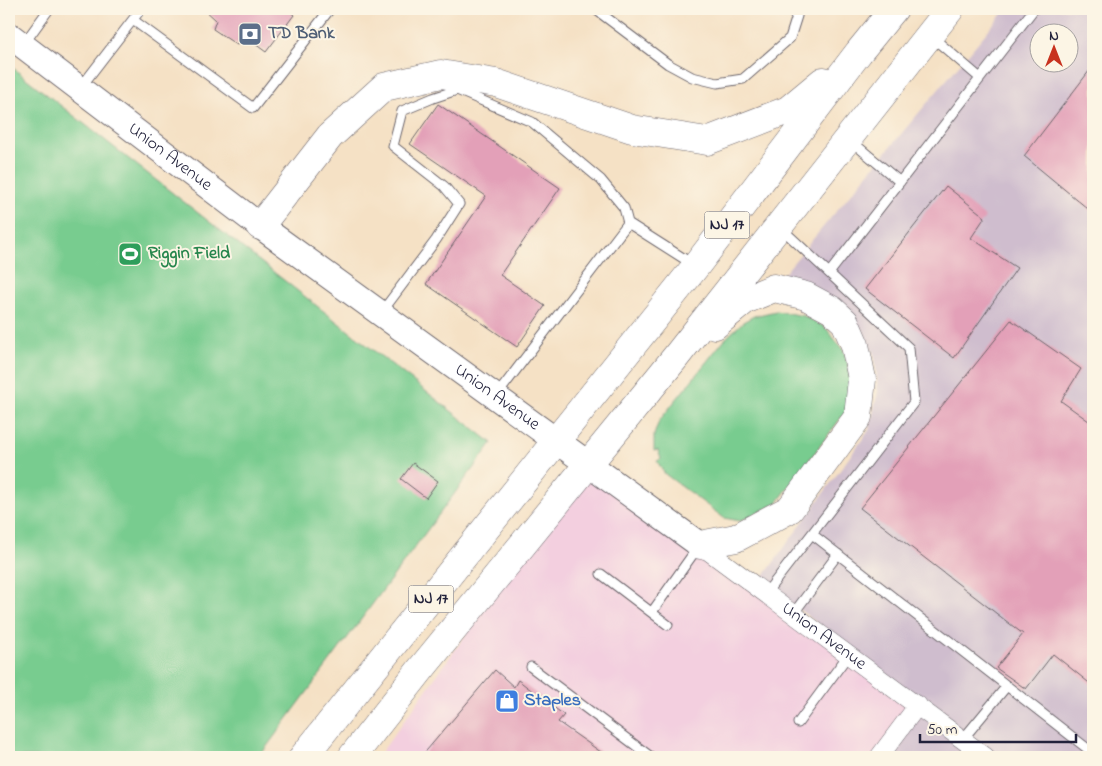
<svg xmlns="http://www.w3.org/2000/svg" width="1102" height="766" viewBox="0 0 1102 766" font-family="'Indie Flower',sans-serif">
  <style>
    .built { fill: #f3cfdf }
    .industrial { fill: #cfbdce; fill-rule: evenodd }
    .green { fill: #78cc8f; stroke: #4d7765 }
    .building { fill: #e3a0b8 }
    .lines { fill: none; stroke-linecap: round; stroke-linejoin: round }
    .lane-casing { stroke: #6c656b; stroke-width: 11 }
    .street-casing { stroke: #6c656b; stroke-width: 19 }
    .secondary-casing { stroke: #6c656b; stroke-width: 27 }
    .highway-casing { stroke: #6c656b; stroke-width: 29 }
    .lane { stroke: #fff; stroke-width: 9 }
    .street { stroke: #fff; stroke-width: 18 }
    .secondary { stroke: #fff; stroke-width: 25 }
    .highway { stroke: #fff; stroke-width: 28 }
    .labels { text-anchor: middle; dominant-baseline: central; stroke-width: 4; stroke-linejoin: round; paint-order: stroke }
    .shield { fill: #fcf5e5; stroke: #63616e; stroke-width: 1 }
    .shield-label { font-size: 16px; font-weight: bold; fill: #22223b }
    .service-label { font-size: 18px; font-weight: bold; fill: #4e5e75; stroke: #fcf5e5; text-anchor: start }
    .street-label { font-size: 18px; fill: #22223b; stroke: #fcf5e5 }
    .leisure-label { font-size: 18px; font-weight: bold; fill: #27864d; stroke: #fcf5e5; text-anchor: start }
    .shop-label { font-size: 18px; font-weight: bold; fill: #366cbe; stroke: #fcf5e5; text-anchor: start }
  </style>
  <rect width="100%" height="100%" fill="#fcf5e5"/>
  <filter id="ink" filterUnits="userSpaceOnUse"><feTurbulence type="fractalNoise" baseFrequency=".02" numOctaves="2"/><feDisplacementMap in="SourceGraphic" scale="10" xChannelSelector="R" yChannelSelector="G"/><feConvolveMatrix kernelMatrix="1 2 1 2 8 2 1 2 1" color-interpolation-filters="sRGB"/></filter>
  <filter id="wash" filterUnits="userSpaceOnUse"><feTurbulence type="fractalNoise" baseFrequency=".0096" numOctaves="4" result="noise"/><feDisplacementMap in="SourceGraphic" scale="20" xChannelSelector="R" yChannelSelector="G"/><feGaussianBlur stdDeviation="1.12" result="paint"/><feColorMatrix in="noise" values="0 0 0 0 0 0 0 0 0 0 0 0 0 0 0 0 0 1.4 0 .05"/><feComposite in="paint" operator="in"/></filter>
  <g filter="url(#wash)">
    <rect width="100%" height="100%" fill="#f5e1c5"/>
    <path class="built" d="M589,464l329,241 -37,52h-503z"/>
    <path class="industrial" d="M1006,9h87v748h-214l42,-54 -160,-123 108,-150 9,-38 -3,-35 -13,-28 -85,-47zM1040,32h30v30h-30z"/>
    <path class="green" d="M9,65l483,378 -233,314h-250z
      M776,311l28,5 21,11 19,24 6,20 -1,28 -5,15 -68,90 -36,17 -16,-3 -59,-44 -8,-13 4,-2 -3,-9 -4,1v-16l5,-14 65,-81 19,-18 11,-6z"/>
    <g id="blocks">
      <path class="building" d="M204,9h86l-1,2 5,4 -28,37 -19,-14 -10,7 -24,-16 3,-9z
        M1093,66v147l-69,-57z
        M438,104l122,84 -60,87 45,31 -28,41 -91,-63 60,-88 -76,-52z
        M946,186l39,31 -14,21 46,30 -63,90 -89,-69z
        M1011,320l70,49 -20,32 32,23v262l-40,-32 -27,35 -30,-21 27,-34 -163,-126z
        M413,463l25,18 -12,17 -25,-19z
        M495,670l19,17 4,-7 46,35 -6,7 50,35h-187z"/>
    </g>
  </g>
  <g filter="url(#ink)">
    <use href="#blocks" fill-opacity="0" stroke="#6c656b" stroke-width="1"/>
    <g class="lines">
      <g class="lane-casing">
        <path id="lane" d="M595,9l73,55 24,13 25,6 26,-4 47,-41 7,-22 -10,-7
          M133,20l120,88 77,-99
          M931,36l49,42
          M23,45l26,-36
          M81,87l60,-78
          M850,140l50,42
          M830,272l204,-263
          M381,313l55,-73 23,-36 -15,-18 -51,-40 9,-35 31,-13 24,-8 75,32 69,58 23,28 4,15
          M497,395l131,-172 66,42
          M812,534l281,219
          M601,574l67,51
          M766,593l148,-191 -5,-54 -128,-120
          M652,612l46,-65
          M793,614l45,-60
          M531,667l120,90
          M798,723l51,-69
          M963,739l43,-52"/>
      </g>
      <g class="street-casing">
        <g id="street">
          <path id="s1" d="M700,545l286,212"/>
          <path d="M879,757l39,-52"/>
        </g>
      </g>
      <g class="secondary-casing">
        <g id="secondary">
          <path id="s2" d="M9,35l251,191 440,319"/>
        </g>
      </g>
      <g class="highway-casing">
        <path id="highway" d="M260,226l70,-90 54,-49 57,-13 55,9 136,46 75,12 81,-31 35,-29
          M700,545l36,-7 54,-29 68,-92 4,-38 -7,-34 -10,-23 -13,-12 -26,-14 -32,-8 -29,12 -30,25
          M303,757l393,-491 163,-214 35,-43
          M352,757l69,-88 254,-311 275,-349"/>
      </g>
      <use href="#lane" class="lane"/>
      <use href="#street" class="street"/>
      <use href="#secondary" class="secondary"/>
      <use href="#highway" class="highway"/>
    </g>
  </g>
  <defs>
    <g id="bank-square" transform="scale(1.25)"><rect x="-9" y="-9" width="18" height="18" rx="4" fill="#5c6f8a" stroke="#fcf5e5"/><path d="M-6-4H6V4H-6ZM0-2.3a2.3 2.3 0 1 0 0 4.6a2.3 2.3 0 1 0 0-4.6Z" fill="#fff"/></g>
    <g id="stadium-square" transform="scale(1.25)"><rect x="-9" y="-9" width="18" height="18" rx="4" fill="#2e9e5b" stroke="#fcf5e5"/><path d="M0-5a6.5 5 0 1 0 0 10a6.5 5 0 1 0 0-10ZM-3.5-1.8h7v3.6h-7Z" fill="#fff"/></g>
    <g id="shop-square" transform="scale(1.25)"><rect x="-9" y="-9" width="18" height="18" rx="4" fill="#3f7fe0" stroke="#fcf5e5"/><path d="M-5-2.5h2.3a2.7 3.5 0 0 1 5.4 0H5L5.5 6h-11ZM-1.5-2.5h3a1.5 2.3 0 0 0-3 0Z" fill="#fff"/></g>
  </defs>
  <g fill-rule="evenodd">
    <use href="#bank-square" x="250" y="34"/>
    <use href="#stadium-square" x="130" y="254"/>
    <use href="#shop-square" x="507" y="701"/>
  </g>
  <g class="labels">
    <g class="shield">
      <rect x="704.5" y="211.5" width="45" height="27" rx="4"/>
      <rect x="408.5" y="585.5" width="45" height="27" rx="4"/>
    </g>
    <g class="shield-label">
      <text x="727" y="225">NJ 17</text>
      <text x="431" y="599">NJ 17</text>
    </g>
    <g class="service-label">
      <text x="268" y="34">TD Bank</text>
    </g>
    <g class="street-label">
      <text stroke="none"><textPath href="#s2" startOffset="202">Union Avenue</textPath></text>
      <text stroke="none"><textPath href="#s2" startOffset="608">Union Avenue</textPath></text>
      <text stroke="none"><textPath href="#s1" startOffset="154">Union Avenue</textPath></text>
    </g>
    <g class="leisure-label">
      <text x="148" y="254">Riggin Field</text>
    </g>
    <g class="shop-label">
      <text x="524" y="701">Staples</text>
    </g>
  </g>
  <rect width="1102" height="766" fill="none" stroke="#fcf5e5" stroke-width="30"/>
  <g transform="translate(1054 48)"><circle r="24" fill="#fcf5e5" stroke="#a5a1a1"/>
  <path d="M0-4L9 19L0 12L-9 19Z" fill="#c8321e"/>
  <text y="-8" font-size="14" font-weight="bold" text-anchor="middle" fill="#22223b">N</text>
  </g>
  <path d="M920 734v8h156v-8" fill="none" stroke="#22223b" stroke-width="2.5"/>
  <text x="927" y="734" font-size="15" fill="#22223b" stroke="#fcf5e5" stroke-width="4" paint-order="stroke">50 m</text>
</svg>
